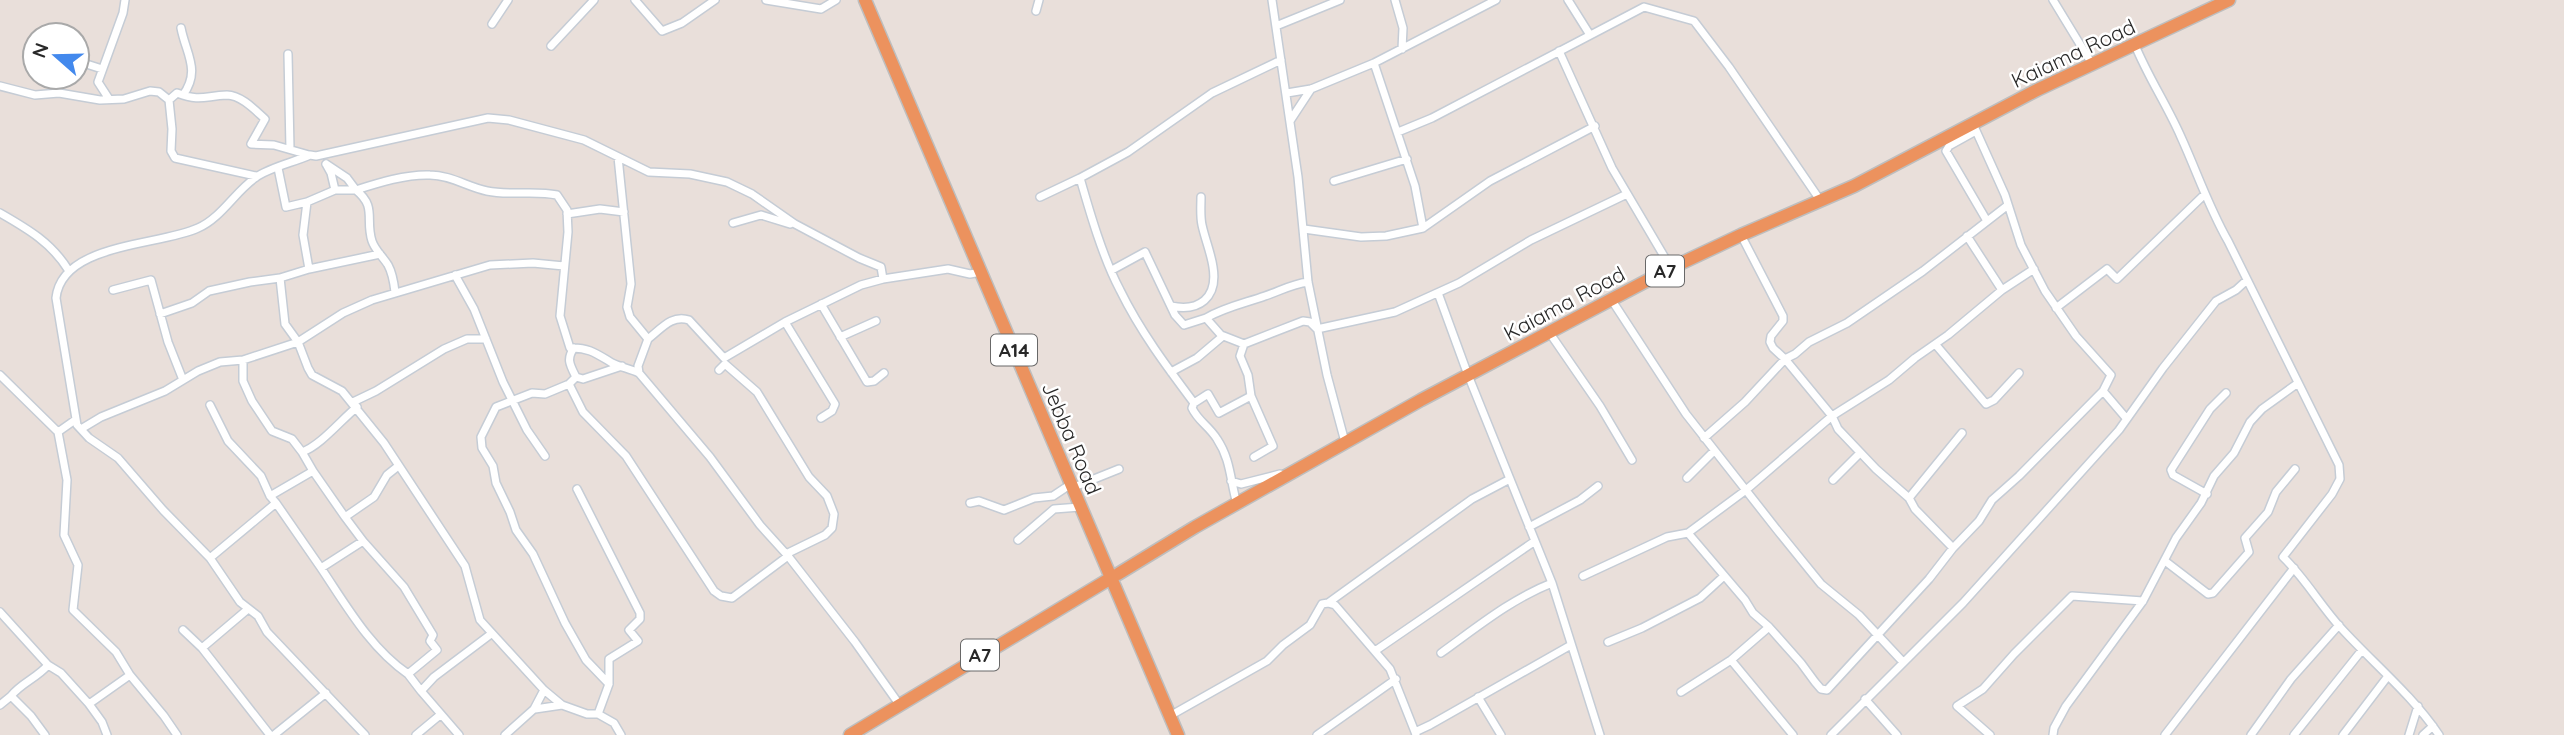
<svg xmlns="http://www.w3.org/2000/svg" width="2564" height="735" viewBox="0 0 2564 735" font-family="Quicksand,sans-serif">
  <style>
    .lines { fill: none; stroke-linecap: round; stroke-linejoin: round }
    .minor-casing { stroke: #c5ccd5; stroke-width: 10 }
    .trunk-casing { stroke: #bebebe; stroke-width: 15 }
    .minor { stroke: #fff; stroke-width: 7 }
    .trunk { stroke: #ec925e; stroke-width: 12 }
    .labels { text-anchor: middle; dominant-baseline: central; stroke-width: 5; stroke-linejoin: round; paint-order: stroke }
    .shield { fill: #fff; stroke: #686868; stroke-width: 2 }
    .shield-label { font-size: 19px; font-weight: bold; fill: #282828 }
    .street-label { font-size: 21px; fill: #282828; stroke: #fff }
  </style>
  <rect width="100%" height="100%" fill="#e9dfda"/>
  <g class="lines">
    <g class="minor-casing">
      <path id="minor" d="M635,0l27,31 20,-8 33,-23
        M766,0l55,9 15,-9
        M1272,0l26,177 10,105 19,93 18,67
        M1395,0l8,28 -1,21
        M1568,0l22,35
        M2053,0l39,64
        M1036,11l3,-11
        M492,24l16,-24
        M1276,26l64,-26
        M181,28c5,26 20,42 2,67
        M2135,45c13,32 32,60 46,92 16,35 28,71 47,104l111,224 1,14 -8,15 -49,63c22,21 37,48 58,71 33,36 71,67 98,107
        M31,46l4,2
        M551,46l43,-46
        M1559,51l53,117 59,100
        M288,54l2,95
        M77,61l25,8
        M1374,63l41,123 8,42
        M0,86l35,9 24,-2 41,7 24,-1 26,-8 9,1 10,8 3,29 -1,22 4,7 81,18
        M1287,93l24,-4 63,-26 122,-63
        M109,99l-11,-17 25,-69 2,-13
        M169,100l8,-7c24,9 27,3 50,2 14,0 29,16 38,24l-14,25 23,1 35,10
        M1290,121l21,-32
        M1973,124l32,71 16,50 24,46 31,45 35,39 -8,16
        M1976,131l-27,15 -3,5 41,70
        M1398,132l34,-14 212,-111 50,14 35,46 91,133
        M618,157l13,127 -4,23 3,10 18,22 -10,27 1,7 71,84 50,68 28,31 67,86 44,62
        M326,164l21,14 9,12h-21l-28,12 -4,33 6,34 -29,9 5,46 13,18 10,26 4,7 30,16 42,52 81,123 15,54 64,70 18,15 25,9h11l16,9 7,12
        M326,164l5,9 4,17
        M278,168l8,39 21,-5
        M1334,181l73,-22
        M1040,197l40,-19
        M0,213c28,16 52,30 69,58
        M567,214l33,-5 24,3
        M733,223l28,-8 29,9
        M1304,229l57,8 25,-1 37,-8 67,-47 105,-55
        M1741,235l42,81v5l-12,15 -1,6 3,6 12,11 47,57 6,13 38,40 33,29 6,11 38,39
        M1967,236l35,54
        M309,269l71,-15
        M1112,270l33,-18 30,63 9,10 22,-7 15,17 23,9 -4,12 8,19 3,21 22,50 -19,11
        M455,275l19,34 29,73 24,48 18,26
        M113,290l38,-10 17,62 15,38
        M395,292c-1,-9 -2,-18 -7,-27 -5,-8 -13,-15 -16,-24 -7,-22 5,-34 -16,-51 22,-7 50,-16 74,-15 20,0 38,12 57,16 23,5 47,-1 70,4l10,15 1,22 -8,84 10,32c18,-1 27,6 42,15 8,4 19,6 27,10
        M1438,293l30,82 84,208 48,152
        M1611,299l75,115 92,117 43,53 38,31 44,47
        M821,304l46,78 7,-1 10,-8
        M1171,306c28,6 47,-8 42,-39 -2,-14 -8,-28 -11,-42 -2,-9 -1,-19 -1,-28
        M2056,308l51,-39 10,10 88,-85
        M160,314l32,-11 17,-12 41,-9 30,-4
        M1206,318c19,-11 39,-15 59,-22 15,-5 27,-12 43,-14
        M785,322l50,82 -3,7 -11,7
        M1549,332l51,74 32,54
        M840,337l36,-16
        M648,339c13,-10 24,-25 41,-19l35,38 61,-36 76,-37 22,-6 65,-10 22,5 11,-2
        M1244,344l59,-23 7,1 7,7 78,-17 64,-29 72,-43 96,-46
        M1936,345l50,59 8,-4 25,-27
        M574,348c-8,11 -4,17 2,29
        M243,360v21l9,20 20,30 20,8 10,13
        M719,370l6,-6 32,28 52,85 18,19 7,18 -2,14 -7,7 -39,19
        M1171,372l26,-14 26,-22
        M0,375l58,57
        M569,384l14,28 43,44 88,135 7,5 11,2 56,-42
        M1251,396l-32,17 -11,-19 -14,9c-27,-36 -54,-72 -74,-113 -17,-32 -30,-77 -40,-112l48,-26 84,-59 69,-33
        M353,402l23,-11 68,-42 23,-10h19
        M1194,403l-2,5c6,13 17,18 25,31 14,21 13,41 20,65
        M210,405l18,36 33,35 9,20
        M75,420l-17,12 9,48 -3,55 14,30 -5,45 43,42 14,23 -41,29 13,18 5,13
        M81,429l20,-12 64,-26 33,-20 22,-9 23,-2 55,-18 45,-29 29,-13 118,-35 43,-2 31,3
        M1704,438l41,-36 40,-43 10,-5 14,-12 38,-19 76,-52 85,-66
        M313,471l32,46 29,-20 13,-22 10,-8
        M1687,478l27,-27
        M1833,480l27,-27
        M1231,481l10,3 39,-10 4,1
        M1079,485l40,-16
        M577,489l63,124v6l-11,11 9,11 -29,18v25l-11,30
        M2207,494l-34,-19 -2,-5 39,-61 16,-16
        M1909,498l53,-65
        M276,503l45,65 42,-27 -18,-24
        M970,503l9,-2 25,9 30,-12 19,-2 18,-12
        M1529,527l51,-27 18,-14
        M1018,540l36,-31 26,-2
        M363,541l41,46 29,48 -3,6 7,9 -29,24 13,17
        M210,558l66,-55 -6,-7 43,-25 -11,-19c18,-6 39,-32 55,-45
        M2165,561l43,33 5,-1 36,-41 -4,-14 23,-26 8,-20 19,-23
        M321,568c25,37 49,80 87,106
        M1583,576l84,-39 21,-4 58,-43 86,-74 57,-36 26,-22 33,-23 54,-45 32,-21
        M1328,603l144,-104 38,-20
        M248,609l-46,39 68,87
        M0,612l48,53
        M1769,627l32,36 14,19 6,7 6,1 102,-111 24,-31 26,-27 13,-21 27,-24 84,-85 23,27
        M183,630l19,18
        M1608,642l34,-14 58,-30 24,-22
        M1375,651l160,-110
        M1441,653c35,-25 70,-54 111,-70
        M1731,660l62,75
        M130,675l34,41 13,19
        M609,684l-23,-24 -21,-37 -32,-69 -17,-24 -6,-18 -14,-29 -3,-17 -11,-18 -1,-11 15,-30 36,-14 13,1 24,-10 7,-7 7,2 39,-13
        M1681,692l50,-32 38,-33 -16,-14 -8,-13 -57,-67
        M1478,697l23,38
        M1865,699l32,36
        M0,705l11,-9
        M535,709l27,-4
        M1175,713l92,-52 16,-16 27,-20 12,-21 6,-1 7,2 55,64 25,63
        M45,735l-14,-19 -20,-20c10,-13 26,-18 37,-31l13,8 28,31
        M274,735l52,-42
        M365,735l-98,-103 -9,-16 -18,-14 -30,-44 -47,-48 -45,-52 -29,-20 -12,-13 -21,-127c6,-55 103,-52 142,-70 23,-10 37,-36 57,-50 12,-10 40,-16 55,-23l6,1 172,-38 21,2 75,20 65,32 41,2 37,8 25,12 43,30 64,34 22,9 2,12
        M416,735l24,-20
        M459,735l-38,-44 13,-14 57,-43
        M505,735l29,-26 10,-19
        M1317,735l79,-56
        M1416,735l-1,-3 15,-7 141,-80
        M1831,735l132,-132 156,-173 44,-62 53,-67 20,-11 11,-10
        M1990,735l-33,-29 26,-17 31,-35 58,-58 71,5
        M2053,735l1,-7 12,-22 77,-105 33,-63 25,-35 13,-27 20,-23 16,-31 12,-13 36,-26
        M2165,735l129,-167
        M2251,735l40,-56 48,-54
        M2294,735l68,-85
        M2343,735l45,-59
        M2409,735l9,-29
        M2423,735l10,-9"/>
    </g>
    <g class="trunk-casing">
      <path id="trunk" d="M865,0l313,735
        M1118,574l77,-47 226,-127 250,-132 70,-33 113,-49 183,-96 192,-90
        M850,735l261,-157"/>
    </g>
    <use href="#minor" class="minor"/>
    <use href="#trunk" class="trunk"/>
  </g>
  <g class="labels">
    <g class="shield">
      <rect x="1646" y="255.5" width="38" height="31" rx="5"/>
      <rect x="991" y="334.5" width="46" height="31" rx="5"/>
      <rect x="961" y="639.5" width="38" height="31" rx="5"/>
    </g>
    <g class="shield-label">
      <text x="1665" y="271">A7</text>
      <text x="1014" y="350">A14</text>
      <text x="980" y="655">A7</text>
    </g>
    <g class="street-label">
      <text transform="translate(2073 53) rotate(-25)">Kaiama Road</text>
      <text transform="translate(1564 303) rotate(-28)">Kaiama Road</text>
      <text transform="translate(1072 438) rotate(67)">Jebba Road</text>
    </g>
  </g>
  <g transform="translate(56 56) rotate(290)"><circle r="33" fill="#ffffff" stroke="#a9a9a9" stroke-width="2"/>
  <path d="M0-5L12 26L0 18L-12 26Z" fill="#4389ed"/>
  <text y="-10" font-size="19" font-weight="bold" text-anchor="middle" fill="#282828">N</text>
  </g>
</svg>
